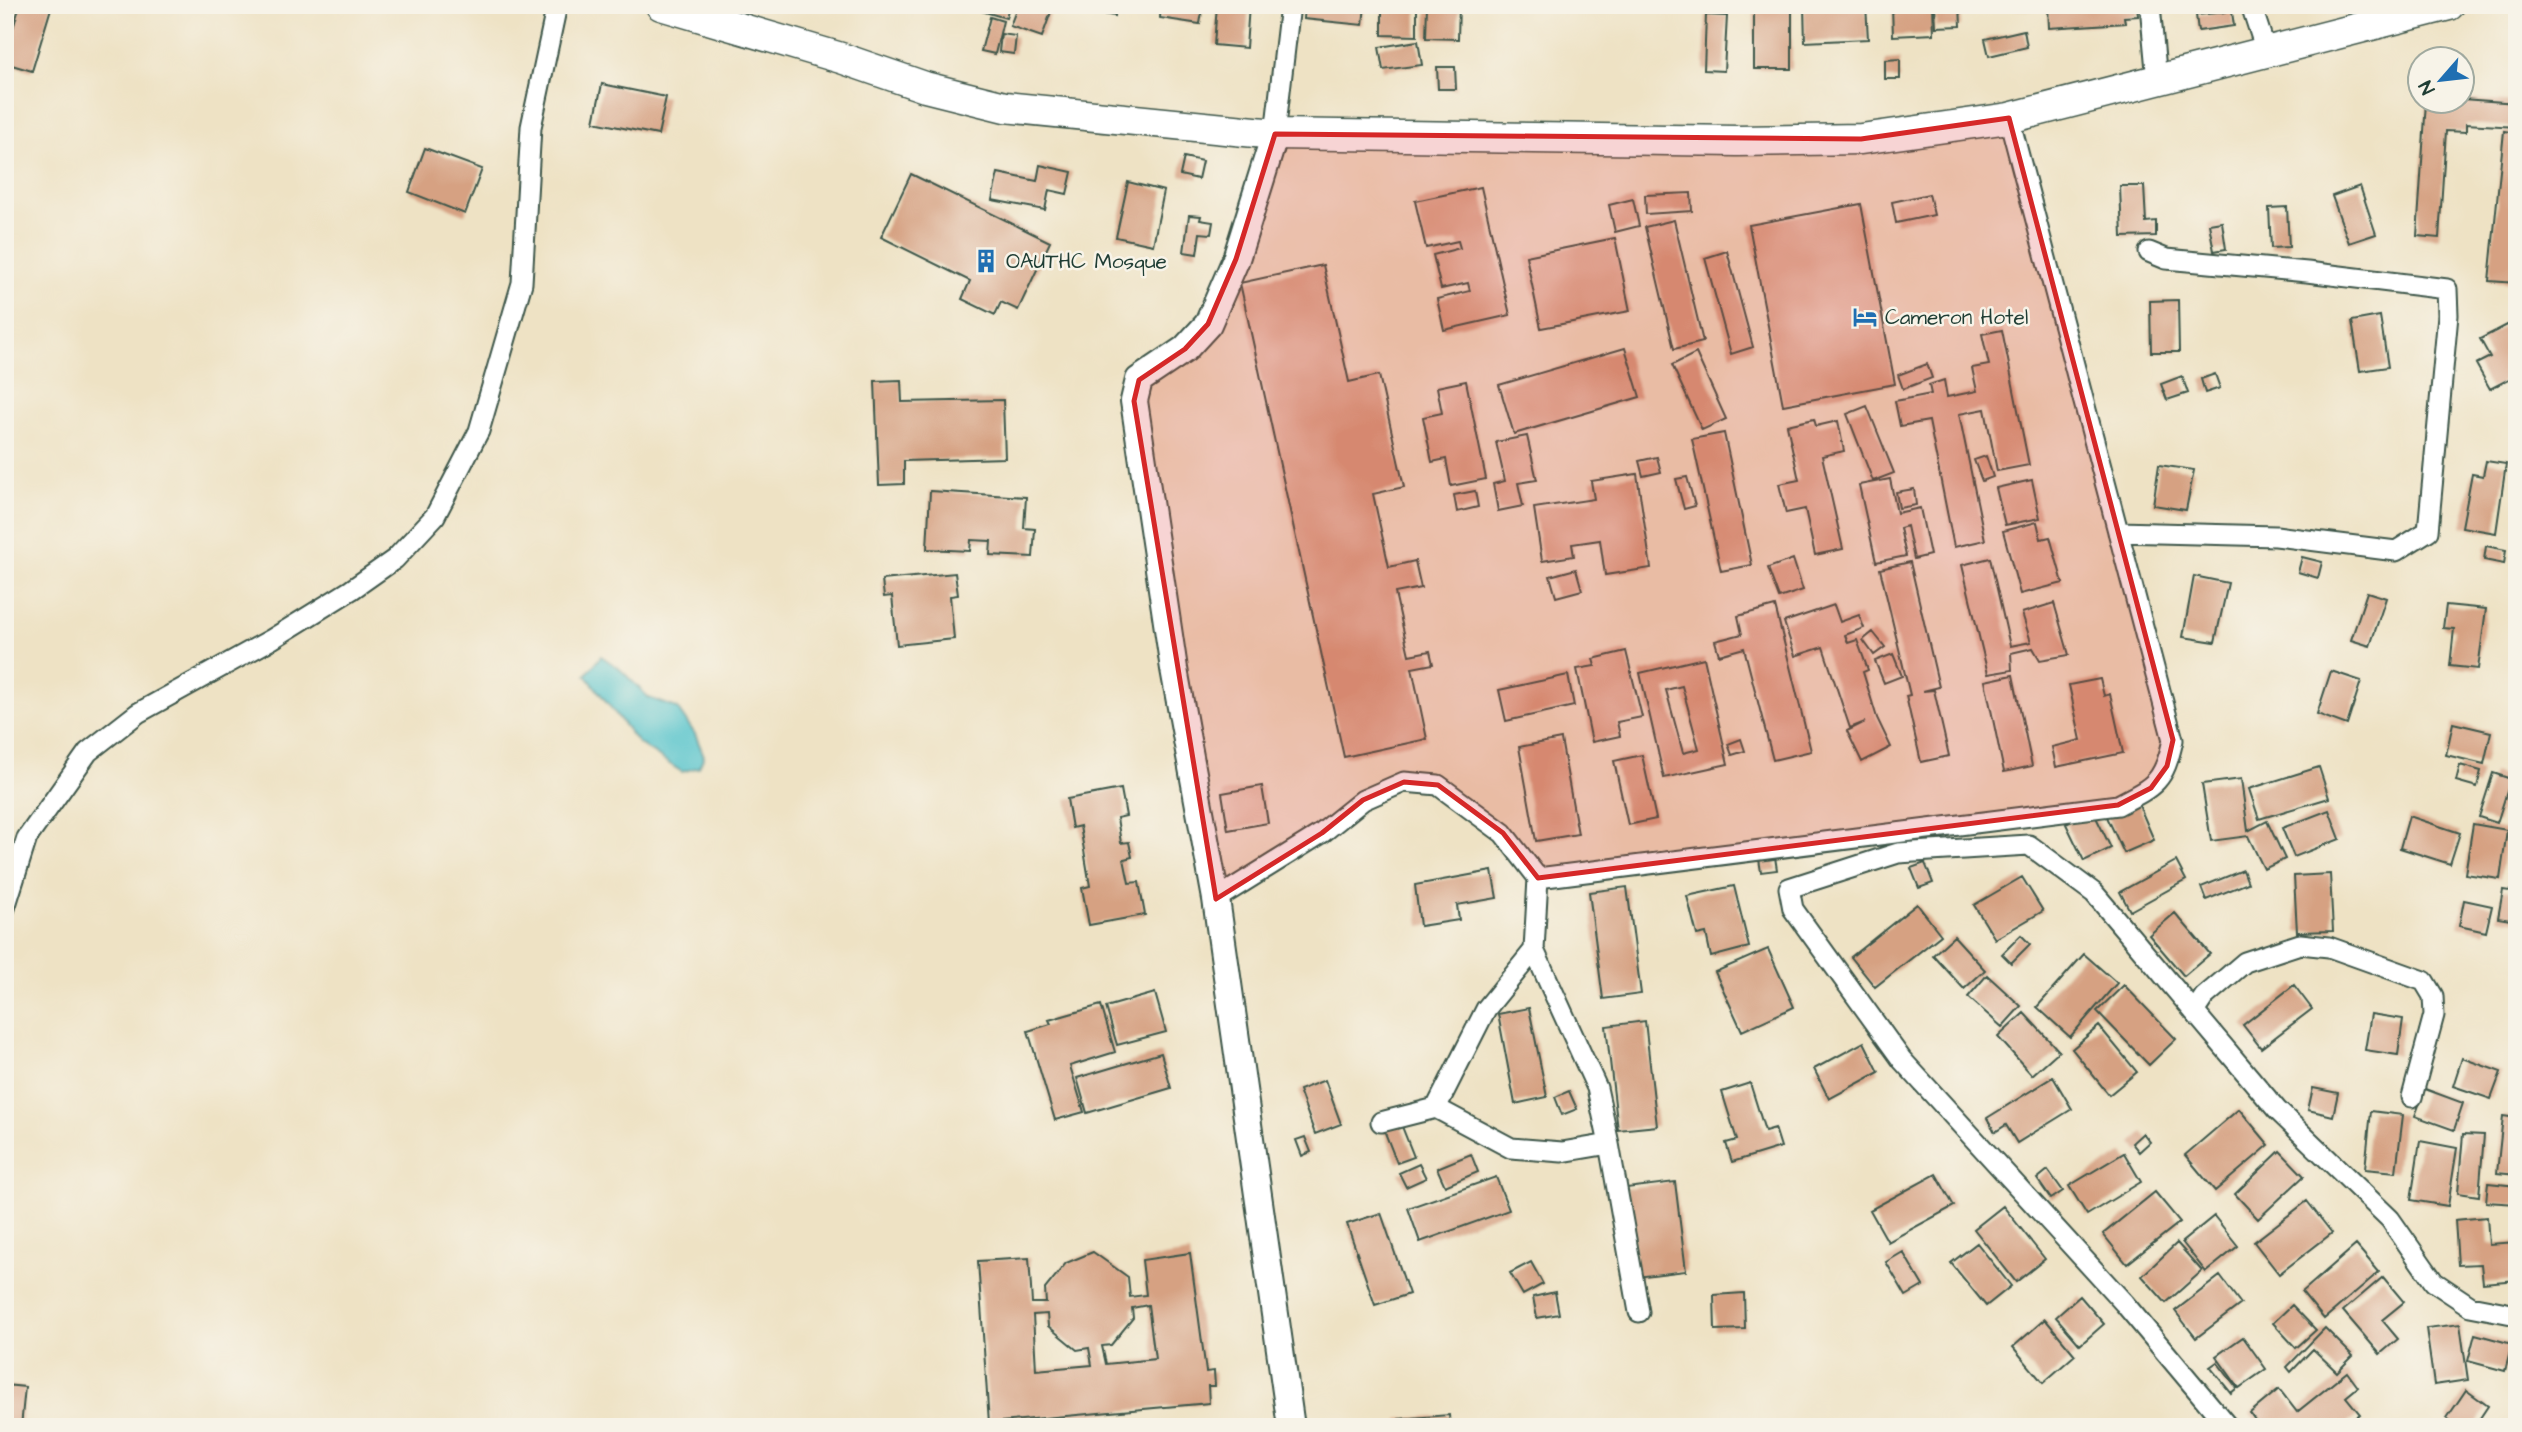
<svg xmlns="http://www.w3.org/2000/svg" width="2522" height="1432" viewBox="0 0 2522 1432" font-family="'Architects Daughter',sans-serif">
  <style>
    .water { fill: #57c4cc; stroke: #3b8080; stroke-width: 2 }
    .building { fill: #d6a182; fill-rule: evenodd }
    .lines { fill: none; stroke-linecap: round; stroke-linejoin: round }
    .street-casing { stroke: #3e564a; stroke-width: 23 }
    .secondary-casing { stroke: #3e564a; stroke-width: 30 }
    .primary-casing { stroke: #3e564a; stroke-width: 33 }
    .street { stroke: #fff; stroke-width: 19 }
    .secondary { stroke: #fff; stroke-width: 26 }
    .primary { stroke: #fff; stroke-width: 30 }
    .marked { fill: #d62828; fill-opacity: 0.2; stroke: #d62828; stroke-width: 5; stroke-linejoin: round }
    .labels { text-anchor: middle; dominant-baseline: central; stroke-width: 5; stroke-linejoin: round; paint-order: stroke }
    .poi-label { font-size: 21px; fill: #1f3d34; stroke: #f7f3e8; text-anchor: start }
  </style>
  <rect width="100%" height="100%" fill="#f7f3e8"/>
  <filter id="ink" filterUnits="userSpaceOnUse"><feTurbulence type="fractalNoise" baseFrequency=".0143" numOctaves="2"/><feDisplacementMap in="SourceGraphic" scale="14" xChannelSelector="R" yChannelSelector="G"/><feConvolveMatrix kernelMatrix="1 2 1 2 8 2 1 2 1" color-interpolation-filters="sRGB"/></filter>
  <filter id="wash" filterUnits="userSpaceOnUse"><feTurbulence type="fractalNoise" baseFrequency=".00686" numOctaves="4" result="noise"/><feDisplacementMap in="SourceGraphic" scale="28" xChannelSelector="R" yChannelSelector="G"/><feGaussianBlur stdDeviation="1.57" result="paint"/><feColorMatrix in="noise" values="0 0 0 0 0 0 0 0 0 0 0 0 0 0 0 0 0 1.4 0 .05"/><feComposite in="paint" operator="in"/></filter>
  <g filter="url(#wash)">
    <rect width="100%" height="100%" fill="#eee2c4"/>
    <path class="water" d="M601,656l19,13 29,29 28,10 18,26 9,22 -5,11 -17,5 -44,-29 -52,-68z"/>
    <g id="blocks">
      <path class="building" d="M20,5h32l-20,66 -27,-8v-8z
        M979,5h30l-3,13 -28,-8z
        M1018,5h24l10,4 -10,28 -32,-11z
        M1092,5h24l-1,11 -24,-4z
        M1161,5h42l-3,19 -40,-6z
        M1217,5h32l-3,43 -32,-3z
        M1305,5h60l-2,20 -59,-6z
        M1382,5h35v31l-35,-1z
        M1427,5h32l-1,34 -32,-1z
        M1754,5h38v64h-38z
        M1866,5l2,34 -63,3 -1,-35z
        M1892,5h41l1,29 -41,2z
        M1935,5h25l1,21 -25,1z
        M2015,5h27v5l-28,-1z
        M2048,5h89l1,11 -14,1 1,6 -76,5z
        M2224,5h7l3,21 -36,5 -2,-16 29,-3z
        M1706,15l21,1 -3,55 -20,-1z
        M990,17l13,4 -8,33 -14,-3z
        M2024,30l3,17 -38,9 -4,-17z
        M1001,34l15,2 -2,18 -15,-2z
        M1418,41l4,24 -39,5 -4,-23z
        M1900,59v20h-15v-19z
        M1437,67h18l1,22h-18z
        M602,84l64,13 -8,38 -64,-13z
        M2462,99l55,4v24l-51,-3v8l-20,-1 -7,107 -22,-2 9,-134h36z
        M2504,131l13,2v150l-28,-2z
        M425,148l57,21 -17,45 -56,-22z
        M1184,157l18,4 -4,18 -18,-4z
        M1040,165l32,7 -5,22 -18,-4 -4,20 -53,-10 6,-27 39,8z
        M911,174l139,68 -32,68 -17,-8 -6,13 -33,-16 8,-18 -89,-44z
        M1128,182l36,9 -11,54 -37,-8z
        M2120,186h24l2,36 10,-1v15l-34,1z
        M2360,186l16,48 -27,9 -17,-47z
        M1481,187l29,128 -66,15 -7,-31 33,-8 -2,-8 -27,6 -8,-34 27,-7 -2,-7 -32,7 -11,-47z
        M1691,193l1,18 -46,3 -1,-19z
        M1929,194l5,21 -38,8 -4,-21z
        M1633,199l6,27 -24,6 -6,-27z
        M1861,204l34,180 -112,21 -34,-180z
        M2287,207l2,40 -18,1 -2,-40z
        M1189,215l12,1 -1,4 13,2 -2,12 -11,-1 -3,21 -13,-2z
        M1674,220l29,122 -29,7 -29,-122z
        M2222,222l4,27 -12,2 -5,-27z
        M1615,238l15,73 -89,17 -15,-72z
        M1727,251l26,96 -22,7 -26,-96z
        M1323,265l26,117 30,-7 25,112 -31,7 16,73 26,-6 6,27 -26,5 14,62 21,-4 3,13 -21,4 15,71 -83,18 -104,-474z
        M2178,300l1,52h-28l-1,-51z
        M2380,316l8,51 -28,4 -8,-50z
        M2517,320v24l-6,3 6,11v17l-27,14 -14,-25 14,-7 -10,-18z
        M2002,330l27,135 -32,6 -12,-62 -26,5 26,126 -31,7 -25,-126 -29,5 -5,-25 36,-7 -2,-9 15,-5 3,17 30,-6 -5,-23 17,-3 -7,-31z
        M1625,348l15,49 -126,37 -15,-49z
        M1696,353l30,66 -24,11 -30,-65z
        M1927,364l5,14 -29,11 -5,-14z
        M2215,374l5,14 -15,5 -4,-14z
        M2182,376l6,17 -21,7 -6,-16z
        M901,380l1,22 101,-2 2,58 -101,3v23l-25,1 -4,-104z
        M1466,381l20,98 -35,7 -5,-27 -14,3 -9,-45 19,-4 -5,-26z
        M1867,406l27,67 -21,8 -26,-67z
        M1814,419l2,7 22,-5 6,30 -22,5 21,93 -28,6 -10,-46 -19,4 -7,-29 20,-4 -12,-55z
        M1724,433l28,132 -31,6 -29,-132z
        M1527,436l10,44 -19,3 5,23 -25,5 -5,-27 12,-3 -9,-39z
        M1986,456l7,21 -11,4 -8,-21z
        M1657,457l4,15 -18,4 -4,-15z
        M2486,461l20,3 -10,69 -34,-6 10,-53 11,2z
        M2159,465l35,5 -8,40 -33,-5z
        M1637,474l14,94 -46,7 -5,-35 -28,4 2,12 -32,5 -8,-53 60,-9 -3,-18z
        M1687,477l8,29 -11,3 -8,-30z
        M1890,479l7,34 23,-5 10,47 -16,4 -7,-33 -7,2 6,28 -30,6 -17,-77z
        M2032,480l8,38 -35,7 -9,-37z
        M1914,489l2,16 -17,3 -3,-16z
        M930,491l96,6 -2,31 11,1 -2,28 -43,-2 1,-14 -20,-1 -1,11 -43,-2z
        M1475,491l3,16 -21,5 -3,-17z
        M2037,522l4,17 9,-2 13,46 -43,11 -17,-63z
        M2486,546l20,4 -2,14 -20,-4z
        M2302,557l20,5 -4,16 -20,-6z
        M1990,558l20,88 21,-4 -9,-29 32,-10 15,52 -29,5 -7,-12 -22,5 1,17 -24,4 -26,-109z
        M1793,559l10,31 -24,8 -11,-30z
        M1910,562l29,125 -16,4 11,-1 15,66 -28,6 -15,-66 4,-1 -30,-126z
        M1576,569l6,21 -26,7 -6,-21z
        M955,573l3,22 -8,1 4,43 -57,6 -5,-49 -8,1 -2,-17z
        M2194,576l34,7 -13,59 -32,-5z
        M2367,592l19,6 -16,48 -19,-6z
        M1834,605l6,17 19,-7 5,13 -19,7 3,8 9,-3 11,30 -5,2 14,46 14,29 -29,15 -15,-31 18,-9 -15,6 -27,-81 -28,9 -11,-34z
        M2446,605l40,4 -8,60 -28,-3 4,-37 -11,-1z
        M1775,606l36,145 -38,9 -29,-112 -25,7 -4,-14 27,-7 -4,-18z
        M1873,632l12,15 -11,8 -11,-15z
        M1626,651l16,66 -25,5 3,14 -28,6 -15,-73 18,-3 -2,-7z
        M1893,654l9,22 -18,7 -9,-22z
        M1704,658l24,106 -64,14 -24,-105zM1682,686l17,63 -16,4 -17,-63z
        M2331,671l30,10 -14,44 -30,-11z
        M1568,675l6,31 -68,15 -7,-31z
        M2013,675l19,91 -28,6 -19,-91z
        M2100,679l4,17 6,-2 13,59 -67,14 -4,-20 29,-7 -12,-55z
        M2453,723l38,9 -7,32 -38,-9z
        M1561,739l17,95 -42,7 -17,-94z
        M1741,739l4,12 -13,4 -4,-11z
        M1642,755l14,64 -28,6 -14,-64z
        M2460,765l21,6 -4,16 -21,-6z
        M2319,767l10,31 -70,21 -10,-30z
        M2493,773l18,6 -14,44 -18,-6z
        M2241,779l7,52 19,-10 18,38 -21,10 -16,-33 -37,5 -9,-57z
        M1262,786l6,37 -40,7 -6,-37z
        M1121,789l5,27 -9,2 4,25 8,-1 3,15 -8,2 5,24 10,-1 6,33 -56,10 -7,-37 8,-2 -10,-60 -8,2 -5,-29z
        M2138,803l16,37 -30,13 -17,-36z
        M2329,810l11,29 -46,18 -12,-29z
        M2093,811l18,37 -27,13 -18,-37z
        M2409,816l51,17 -10,31 -50,-16z
        M2473,824l34,6 -7,49 -35,-5z
        M1775,857l2,13 -16,2 -2,-13z
        M2176,861l10,19 -56,31 -10,-19z
        M1925,863l8,20 -14,5 -8,-20z
        M2243,870l5,13 -42,17 -5,-13z
        M1492,871l5,27 -40,7 2,15 -39,6 -5,-41z
        M2330,874l3,57 -36,1 -3,-56z
        M2022,877l21,34 -48,28 -21,-34z
        M1734,886l15,61 -38,10 -5,-24 -9,2 -10,-39z
        M1627,887l14,107 -38,5 -14,-107z
        M2503,890l14,2v29l-19,-3z
        M2464,900l28,6 -6,26 -27,-6z
        M1917,904l24,31 -66,52 -24,-30z
        M2175,913l35,41 -26,22 -35,-41z
        M2021,935l9,9 -19,19 -9,-9z
        M1954,936l31,34 -21,19 -31,-34z
        M1768,949l26,58 -52,24 -27,-59z
        M2084,954l33,29 -47,54 -33,-30z
        M1987,975l34,31 -19,21 -34,-30z
        M2124,985l52,54 -27,26 -52,-54z
        M2294,985l18,24 -51,39 -18,-23z
        M1155,993l11,39 -49,13 -11,-38z
        M1101,1005l14,47 -45,14 14,46 -29,8 -27,-89 23,-7 -2,-4z
        M1529,1008l18,89 -32,7 -17,-90z
        M2024,1013l35,38 -27,24 -34,-38z
        M2371,1014l32,5 -5,36 -33,-5z
        M1645,1021l12,105 -39,4 -12,-104z
        M2099,1026l38,46 -28,23 -37,-46z
        M1864,1042l15,30 -50,27 -15,-30z
        M1161,1053l10,35 -84,25 -10,-35z
        M2462,1058l39,14 -10,27 -38,-13z
        M2053,1077l19,32 -55,34 -11,-18 -11,7 -8,-14z
        M1325,1080l16,44 -26,10 -16,-44z
        M1750,1083l15,48 10,-3 6,19 -49,15 -6,-19 11,-3 -15,-48z
        M2313,1088l25,5 -5,23 -25,-6z
        M2425,1089l38,14 -9,27 -39,-14z
        M1569,1091l8,18 -15,6 -7,-18z
        M2239,1109l30,36 -54,46 -30,-36z
        M2371,1111l32,4 -7,57 -31,-3z
        M2503,1116l14,2v57l-20,-2z
        M1401,1124l13,33 -17,6 -13,-33z
        M2143,1133l7,9 -11,10 -7,-9z
        M2463,1134l21,1 -5,61 -21,-3z
        M1305,1137l6,15 -9,4 -6,-16z
        M2420,1141l37,7 -9,58 -37,-6z
        M2280,1151l24,25 -46,43 -23,-25z
        M2124,1153l17,29 -54,33 -18,-29z
        M1471,1154l7,18 -33,14 -8,-18z
        M1419,1164l7,14 -20,9 -7,-14z
        M2048,1170l15,21 -12,8 -14,-20z
        M1936,1174l18,32 -66,36 -18,-32z
        M1496,1177l13,33 -89,32 -12,-34z
        M1675,1182l11,89 -49,6 -11,-89z
        M2488,1183l29,3v18l-31,-2z
        M2155,1192l25,30 -53,42 -24,-30z
        M2307,1201l25,32 -53,41 -25,-32z
        M2003,1206l42,53 -29,23 -42,-53z
        M1381,1213l28,81 -34,11 -28,-81z
        M2214,1216l24,30 -32,26 -24,-30z
        M2487,1217l2,27 28,-2v38l-34,3 -2,-19 -23,1 -3,-45z
        M1977,1243l34,43 -25,20 -35,-43z
        M2177,1243l25,28 -36,32 -24,-27z
        M2356,1245l23,27 -55,47 -22,-27z
        M1093,1252l35,25 2,20 16,-2 -4,-35 48,-7 16,119 8,-1 1,15h-7l1,17 -220,20 -11,-162 51,-3 3,45h14l-1,-14 21,-26zM1148,1305l7,54 -49,5 -4,-18 9,-1 22,-27 -1,-10zM1047,1314l1,12 29,24 12,-2 3,17 -56,5 -3,-55z
        M1903,1252l20,34 -17,10 -20,-34z
        M1531,1262l12,22 -20,11 -13,-22z
        M2220,1276l21,28 -45,34 -21,-27z
        M2383,1277l21,25 -22,18 16,19 -18,15 -37,-43z
        M1555,1292l4,22 -22,4 -4,-21z
        M1744,1293l1,36 -30,1 -1,-35z
        M2080,1296l24,28 -24,21 -24,-28z
        M2292,1305l24,25 -20,18 -23,-25z
        M2045,1319l30,36 -32,28 -30,-36z
        M2460,1324l8,56 -34,5 -8,-57z
        M2325,1328l28,28 -16,16 -24,-23 -22,23 -4,-5z
        M2475,1334l37,10 -7,27 -37,-10z
        M2243,1337l23,32 -27,19 -23,-32z
        M2217,1362l20,26 -6,5 -21,-26z
        M2347,1372l11,15 -12,10 14,17 -17,13h-83l-10,-14 29,-24 18,23z
        M5,1385l20,2 -4,40 -16,-2z
        M2466,1390l22,16 -14,21h-16l-11,-9z
        M1449,1415l1,12h-51v-8z"/>
    </g>
  </g>
  <g filter="url(#ink)">
    <use href="#blocks" fill-opacity="0" stroke="#3e564a" stroke-width="2"/>
    <g class="lines">
      <g class="street-casing">
        <path id="street" d="M2150,5l7,76
          M2251,5l15,46
          M1275,134l15,-129
          M2118,532l158,4 120,15 32,-20 20,-216 -1,-26 -140,-17 -141,-13 -17,-7
          M1538,878l580,-73c37,-19 46,-23 55,-65l-164,-622
          M1216,899l106,-66 41,-33 41,-18 34,3 65,48 35,45 -4,72 63,138 12,56 30,168
          M5,908l22,-70 61,-86 50,-39 134,-74 79,-49 44,-31 40,-43 44,-85 43,-148 9,-156 26,-122
          M2194,1012l10,-15 41,-35 55,-18 29,3 95,34 9,15 1,19 -22,82
          M1436,1108l50,-99 48,-59
          M1381,1122l55,-14 75,40 51,4 47,-8
          M2228,1427l-104,-124 -222,-243 -109,-151 -4,-21 109,-35 131,-8 65,48 183,217 113,109 44,63 36,24 47,9"/>
      </g>
      <g class="secondary-casing">
        <path id="secondary" d="M1275,134l-39,125 -28,65 -23,25 -46,31 -5,21 40,268 42,230 75,528"/>
      </g>
      <g class="primary-casing">
        <path id="primary" d="M661,5l180,53 84,29 80,20 270,27 462,7 124,-2 148,-21 440,-113"/>
      </g>
      <use href="#street" class="street"/>
      <use href="#secondary" class="secondary"/>
      <use href="#primary" class="primary"/>
    </g>
  </g>
  <path class="marked" d="M2009,118l164,622 -6,26 -16,22 -33,17 -580,73 -35,-45 -65,-48 -34,-3 -41,18 -41,33 -106,66 -82,-498 5,-21 46,-31 23,-25 28,-65 39,-125 586,5z"/>
  <defs>
    <g id="building-bare" transform="scale(1.89)"><path d="M-4-6H4V6H1V3H-1V6H-4ZM-2.5-4.3h1.7v1.8h-1.7ZM.8-4.3h1.7v1.8H.8ZM-2.5-1h1.7V.8h-1.7ZM.8-1h1.7V.8H.8Z" fill="#1f6fb2" stroke="#f7f3e8" stroke-width="2.5" paint-order="stroke"/></g>
    <g id="hotel-bare" transform="scale(1.89)"><path d="M-6-4.5h1.5V1H6V5H4.5V3h-9V5H-6ZM-4 0a1.8 1.8 0 1 1 3.6 0ZM.5 0V-2.5h3Q6-2.5 6 0Z" fill="#1f6fb2" stroke="#f7f3e8" stroke-width="2.5" paint-order="stroke"/></g>
  </defs>
  <g fill-rule="evenodd">
    <use href="#building-bare" x="986" y="261"/>
    <use href="#hotel-bare" x="1865" y="317"/>
  </g>
  <g class="labels">
    <g class="poi-label">
      <text x="1006" y="261">OAUTHC Mosque</text>
      <text x="1885" y="317">Cameron Hotel</text>
    </g>
  </g>
  <rect width="2522" height="1432" fill="none" stroke="#f7f3e8" stroke-width="28"/>
  <g transform="translate(2441 80) rotate(242)"><circle r="33" fill="#f7f3e8" stroke="#a1aaa0" stroke-width="2"/>
  <path d="M0-5L12 26L0 18L-12 26Z" fill="#1f6fb2"/>
  <text y="-10" font-size="19" font-weight="bold" text-anchor="middle" fill="#1f3d34">N</text>
  </g>
</svg>
